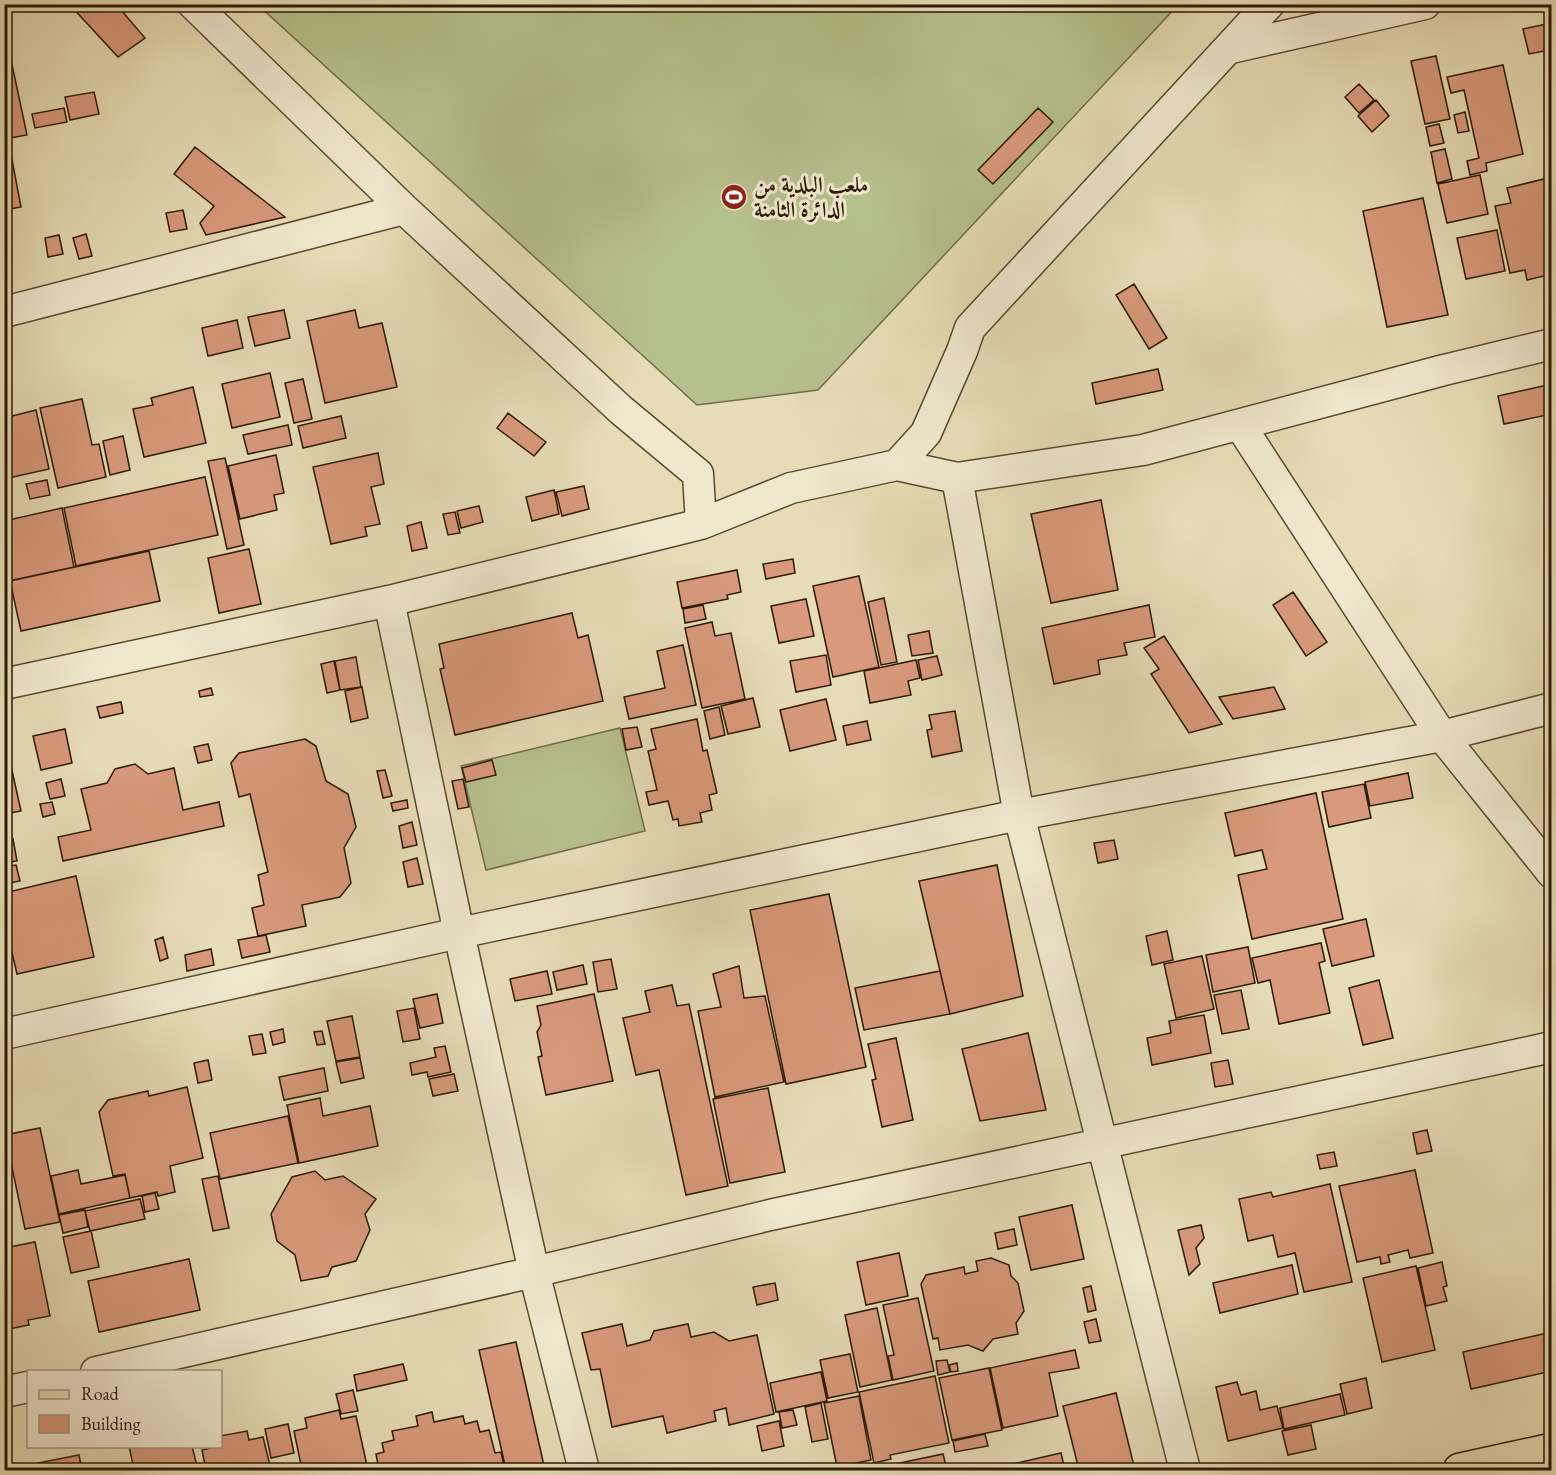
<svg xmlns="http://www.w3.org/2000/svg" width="1556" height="1475" viewBox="0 0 1556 1475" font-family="'EB Garamond',Amiri,serif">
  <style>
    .garden { fill: #b6c08d; stroke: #716d46; stroke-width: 1.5 }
    .building { fill: #d8997c; stroke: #2c1a00; stroke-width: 1.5 }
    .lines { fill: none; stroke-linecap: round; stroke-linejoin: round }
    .street-casing { stroke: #5a4a2d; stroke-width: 33 }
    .primary-casing { stroke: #2c1a00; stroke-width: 36 }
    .street { stroke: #efe8cf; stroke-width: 30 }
    .primary { stroke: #e6dcb5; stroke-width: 33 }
    .labels { text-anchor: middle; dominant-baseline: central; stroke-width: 6; stroke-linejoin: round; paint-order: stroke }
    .poi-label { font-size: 22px; font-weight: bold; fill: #2c1a00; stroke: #efe8cf; text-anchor: start }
  </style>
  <rect width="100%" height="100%" fill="#e6dcb5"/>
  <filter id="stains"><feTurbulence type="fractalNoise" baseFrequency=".00333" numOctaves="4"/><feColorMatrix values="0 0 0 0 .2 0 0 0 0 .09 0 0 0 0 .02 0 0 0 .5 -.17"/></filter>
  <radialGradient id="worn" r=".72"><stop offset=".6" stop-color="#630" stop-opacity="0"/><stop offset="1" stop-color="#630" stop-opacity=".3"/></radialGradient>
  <path class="garden" d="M258,5h920l-360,385 -121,15z
    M620,728l25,103 -159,39 -25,-104z"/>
  <path class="building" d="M72,4h44l29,34 -27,19 -47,-51z
    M1552,23v23l-8,2 1,3 -16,3 -6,-25z
    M4,27l23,108 -23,4z
    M1436,56l14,63 -25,5 -14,-63z
    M1503,65l20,89 -37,9 1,8 -17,4 -3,-14 12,-3 -15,-68 -13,3 -4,-16z
    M1359,84l15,16 -15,13 -14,-16z
    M94,92l5,22 -29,6 -5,-23z
    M1376,100l13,16 -17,16 -14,-16z
    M64,108l3,14 -32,6 -3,-14z
    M1038,108l15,14 -60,62 -15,-14z
    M1465,112l4,19 -11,2 -4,-18z
    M1439,124l5,19 -14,3 -4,-19z
    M9,144l12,63 -17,3v-65z
    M195,147l90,70 -79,18 -6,-12 14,-17 -40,-32z
    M1445,149l7,30 -15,4 -6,-31z
    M1480,175l8,39 -41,9 -9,-39z
    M1544,179l8,31v64l-25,6 -2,-10 -15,3 -15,-67 16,-3 -4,-15z
    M1423,198l25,117 -61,12 -24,-116z
    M183,210l4,19 -17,3 -4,-19z
    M1497,230l8,41 -39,8 -9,-41z
    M86,234l6,22 -13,3 -6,-21z
    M59,235l4,19 -15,3 -3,-19z
    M1134,284l33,54 -18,11 -33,-54z
    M284,310l6,28 -35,8 -7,-29z
    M355,310l4,18 23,-5 15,64 -72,16 -18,-82z
    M237,320l6,28 -35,8 -6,-28z
    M1158,369l5,21 -67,14 -4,-21z
    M270,373l10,44 -48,11 -10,-44z
    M303,379l9,40 -18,4 -9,-40z
    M1552,384v30l-48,10 -6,-28z
    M193,387l13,56 -62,14 -11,-48 20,-4 -2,-7z
    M82,399l10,46 7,-1 7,33 -48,11 -18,-80z
    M36,410l13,59 -45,10v-61z
    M508,413l38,29 -12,14 -37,-28z
    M341,416l5,22 -43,10 -5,-22z
    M288,425l4,20 -44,9 -5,-19z
    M123,436l7,34 -20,5 -7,-34z
    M378,453l6,31 -13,3 9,37 -15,3 2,9 -36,8 -18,-77z
    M276,455l8,38 -10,2 3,15 -37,9 -12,-53z
    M225,458l19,87 -17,4 -19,-88z
    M205,477l13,58 -142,31 -12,-58z
    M47,480l3,15 -20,4 -4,-15z
    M584,486l5,23 -27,7 -6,-24z
    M554,490l5,24 -27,7 -6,-24z
    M1101,500l17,90 -67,13 -20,-89z
    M479,506l4,16 -22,6 -4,-17z
    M62,508l12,59 -70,15v-61z
    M455,512l5,21 -12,2 -5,-21z
    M421,522l6,26 -15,3 -5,-25z
    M249,549l12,55 -42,9 -11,-55z
    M149,551l11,50 -139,30 -11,-50z
    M793,559l2,14 -29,6 -3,-15z
    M737,570l4,22 -14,3 1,4 -46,9 -5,-26z
    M859,576l20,91 -46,10 -20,-91z
    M1293,592l34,50 -21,14 -33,-51z
    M884,598l13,64 -16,3 -13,-63z
    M806,599l8,37 -35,7 -8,-37z
    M703,605l3,14 -21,4 -2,-14z
    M1149,605l6,32 -31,6 3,12 -29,5 2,14 -46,10 -12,-56z
    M572,613l6,25 10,-3 15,66 -148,34 -15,-66 4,-1 -5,-24z
    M712,622l3,14 16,-3 14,66 -43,9 -17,-80z
    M929,631l4,22 -21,3 -4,-21z
    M1164,636l58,88 -33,9 -38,-59 8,-5 -15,-21z
    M683,645l13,60 -67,14 -5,-22 41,-9 -8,-37z
    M826,655l5,30 -35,7 -6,-31z
    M937,656l5,19 -20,5 -4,-20z
    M356,657l5,30 -21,3 -5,-29z
    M916,660l4,18 -12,3 3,14 -41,8 -6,-32z
    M334,661l6,29 -13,3 -6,-29z
    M362,687l6,31 -17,4 -6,-31z
    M1274,687l11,22 -52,10 -14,-22z
    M211,688l2,7 -13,2 -1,-6z
    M753,698l7,29 -32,7 -7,-28z
    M826,699l10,41 -46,11 -10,-41z
    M121,702l2,11 -23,5 -3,-11z
    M719,707l6,28 -15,4 -6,-28z
    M955,711l7,40 -30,6 -5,-27 5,-1 -3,-14z
    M697,719l6,32 4,-1 10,43 -8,2 3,15 -12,3 2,9 -23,4 -1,-7 -5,1 -5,-19 -19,4 -3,-13 11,-2 -9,-39 8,-2 -5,-20z
    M867,721l4,19 -24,5 -4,-19z
    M637,727l5,20 -16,3 -4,-21z
    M65,729l7,34 -31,7 -8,-34z
    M305,739l11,7 10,35 22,13 8,33 -12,21 7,35 -11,14 -38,8 4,21 -48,10 -6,-28 12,-3 -6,-30 10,-3 -18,-78 -11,3 -8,-34 8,-10z
    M208,744l4,16 -14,3 -4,-16z
    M492,760l4,15 -30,7 -4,-14z
    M135,764l13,10 26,-6 9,42 36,-8 5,24 -161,35 -5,-24 33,-7 -10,-41 26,-6 8,-14z
    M11,766l10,45 -17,3v-46z
    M385,770l7,26 -9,2 -6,-27z
    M1408,773l5,25 -43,8 -5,-24z
    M61,779l4,17 -15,3 -4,-16z
    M463,779l6,28 -11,2 -6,-28z
    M1364,784l7,34 -42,9 -7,-35z
    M1316,793l27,126 -91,20 -14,-64 29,-6 -5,-19 -27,6 -10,-43z
    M407,800l1,8 -15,3 -2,-8z
    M52,802l3,12 -12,3 -3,-13z
    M412,822l5,23 -14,3 -4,-22z
    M13,839l4,22 -13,2v-22z
    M1114,840l4,19 -20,4 -4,-20z
    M417,858l6,26 -15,3 -5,-25z
    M16,865l4,16 -16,3v-17z
    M997,865l26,131 -73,18 -31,-133z
    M76,876l18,81 -77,17 -13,-56v-25z
    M829,894l37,173 -80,17 -36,-174z
    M1366,919l8,37 -42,10 -9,-37z
    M1167,931l6,29 -21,5 -6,-29z
    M266,935l4,17 -28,6 -4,-18z
    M163,937l5,21 -8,3 -5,-21z
    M1321,943l4,18 -6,2 11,50 -51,11 -9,-44 -12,3 -6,-25z
    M1248,947l7,36 -42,9 -7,-37z
    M211,949l3,16 -27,6 -2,-16z
    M1202,956l12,53 -38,9 -12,-54z
    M611,959l6,30 -19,3 -5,-30z
    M583,965l4,19 -30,6 -4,-18z
    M739,966l5,32 21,-2 19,86 -69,15 -17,-86 23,-4 -8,-33z
    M547,971l5,23 -37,7 -5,-22z
    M940,971l10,43 -86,16 -9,-42z
    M1379,980l14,58 -30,7 -14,-57z
    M672,985l5,21 12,-2 39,182 -42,9 -27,-125 -23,5 -13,-57 27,-6 -5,-21z
    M1241,990l8,39 -27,5 -8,-39z
    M437,994l6,29 -23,5 -7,-29z
    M594,994l19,87 -67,14 -8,-38 4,-1 -5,-24 4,-7 -4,-19z
    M414,1008l6,31 -17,3 -6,-31z
    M1204,1015l7,38 -59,12 -5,-27 24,-5 -2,-12z
    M352,1016l8,41 -24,4 -9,-40z
    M283,1029l2,13 -12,3 -3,-13z
    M322,1031l3,13 -8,1 -3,-13z
    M1028,1033l18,77 -66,11 -18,-72z
    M262,1034l4,19 -13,2 -4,-19z
    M896,1038l17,82 -31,7 -10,-47 4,-1 -8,-35z
    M445,1046l6,26 -23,5 -1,-5 -15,3 -2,-12 26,-6 -2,-9z
    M360,1058l4,20 -23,5 -5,-21z
    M208,1060l4,20 -14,3 -4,-20z
    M1228,1060l5,24 -18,3 -4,-24z
    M324,1068l4,23 -44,9 -5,-23z
    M454,1074l4,17 -25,5 -4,-17z
    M187,1087l16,71 -33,8 5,26 -17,4 -1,-4 -27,6 -5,-24 -12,2 -14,-64 9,-12 40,-9 1,5z
    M768,1088l17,84 -55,11 -17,-84z
    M320,1098l3,18 47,-10 8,40 -79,17 -12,-58z
    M288,1116l10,47 -78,16 -10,-46z
    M40,1128l20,94 -35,7 -18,-85 3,-10z
    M1427,1130l5,21 -15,3 -4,-21z
    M1334,1152l3,14 -17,3 -3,-14z
    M78,1170l3,14 44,-9 5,23 -71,16 -8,-38z
    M1415,1170l18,83 -23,5 -2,-8 -20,5 2,7 -9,2 -1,-7 -23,5 -18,-76z
    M315,1171l10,9 18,-4 33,23 -11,15 5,16 -14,31 -24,6 -4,9 -27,5 -6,-26 -18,-14 -6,-27 21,-37z
    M218,1176l11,52 -16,3 -11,-52z
    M1330,1184l22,98 -48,10 -9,-39 -17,4 -5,-22 -25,6 -9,-42 32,-7 2,5z
    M155,1193l4,16 -14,3 -3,-16z
    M140,1199l5,20 -55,12 -5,-20z
    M1072,1205l12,54 -53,11 -12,-53z
    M85,1210l3,17 -25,6 -4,-18z
    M1201,1225l3,13 -8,10 4,16 -11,11 -11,-45z
    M1014,1229l3,16 -19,4 -3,-16z
    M91,1231l8,36 -28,6 -8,-36z
    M35,1242l15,74 -22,4 1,5 -25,5v-82z
    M899,1253l9,43 -42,9 -9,-43z
    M991,1258l18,7 2,11 7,7 6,28 -8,12 2,11 -25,5 -10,12 -15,-6 -28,5 -2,-12 -5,1 -12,-55 5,-9 38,-8 1,7 13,-3 -2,-10z
    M189,1259l11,51 -101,22 -11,-51z
    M1442,1262l5,24 -4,1 4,14 -21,5 -8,-38z
    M1292,1265l6,29 -78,19 -7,-30z
    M1416,1266l19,84 -53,12 -19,-84z
    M775,1283l3,17 -21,5 -4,-18z
    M1091,1286l5,24 -8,2 -5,-24z
    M918,1298l16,73 -41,9 -5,-24 6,-1 -11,-50z
    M877,1308l15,72 -32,7 -15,-72z
    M1096,1319l5,22 -12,2 -5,-21z
    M622,1324l5,22 23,-6 4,-9 34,-7 3,13 23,-5 15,9 28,-6 17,79 -45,11 -3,-17 -12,3 2,10 -49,12 -4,-17 -51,11 -12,-58 -9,1 -9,-37z
    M1552,1332v39l-81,18 -8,-37z
    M516,1342l29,128h-39l-27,-120z
    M1075,1350l4,18 -30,5 9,43 -55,12 -13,-60z
    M850,1354l8,38 -30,6 -8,-38z
    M947,1360l3,12 -12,3 -2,-14z
    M957,1363l1,8 -7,1 -2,-7z
    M403,1364l4,16 -50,11 -3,-16z
    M989,1368l13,62 -50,10 -13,-62z
    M821,1372l6,29 -51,11 -6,-29z
    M935,1376l14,67 -59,12 1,4 -17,4 -15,-71z
    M1366,1378l6,30 -25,6 -7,-30z
    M1237,1382l4,13 15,-4 4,19 17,-4 6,22 -55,13 -12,-54z
    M353,1390l5,21 -17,3 -5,-20z
    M1116,1393l19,77h-56l-16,-64z
    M1340,1394l5,21 -61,14 -4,-21z
    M859,1396l12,64 -34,7 -13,-64z
    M821,1403l7,36 -16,3 -7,-35z
    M339,1410l2,9 15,-3 12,54h-66l-8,-39 13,-3 -2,-10z
    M793,1410l4,15 -15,3 -3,-16z
    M432,1412l2,10 29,-6 2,8 12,-3 3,11 9,-2 6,23 6,-1 4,18h-126l-3,-16 8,-2 -2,-9 12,-3 -2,-9 26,-5 -2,-10z
    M779,1421l5,25 -22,5 -5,-25z
    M288,1424l6,29 -23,5 -6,-29z
    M1311,1425l5,24 -28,6 -6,-24z
    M247,1431l2,9 14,-3 8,33h-65l-4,-20 18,-4v-10z
    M985,1434l3,12 -33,6 -2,-11z
    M129,1446h63l6,24h-64z
    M1061,1453l4,17h-78z
    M943,1454l4,16h-70l-1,-2z
    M79,1455l3,15h-43l-1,-7z"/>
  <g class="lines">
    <g class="street-casing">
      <path id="street" d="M193,4l211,205 217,201 77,64 3,50
        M1231,48l194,-44
        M4,312l400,-103
        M1240,425l202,311 110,137
        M897,465l60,13 186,-28 301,-80 108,-26
        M957,478l62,337 166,655
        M389,601l70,332 75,339 50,198
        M4,684l385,-83 312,-77 90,-36 106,-23 29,-32 36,-82 8,-23 299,-324
        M4,1034l455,-101 560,-118 423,-79 110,-28
        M96,1372l438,-100 236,-57 782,-168
        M4,1392l24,-5"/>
    </g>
    <g class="primary-casing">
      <path id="primary" d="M1460,1470l92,-20"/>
    </g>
    <use href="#street" class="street"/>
    <use href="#primary" class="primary"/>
  </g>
  <defs>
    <g id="stadium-disc" transform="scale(1.35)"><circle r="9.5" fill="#8f2418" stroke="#efe8cf"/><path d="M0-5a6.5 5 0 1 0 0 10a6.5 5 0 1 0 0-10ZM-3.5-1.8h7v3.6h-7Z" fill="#fff"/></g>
  </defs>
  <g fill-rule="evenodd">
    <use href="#stadium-disc" x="734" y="197"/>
  </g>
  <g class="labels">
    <g class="poi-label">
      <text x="754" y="184">ملعب البلدية من<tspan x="754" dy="25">الدائرة الثامنة</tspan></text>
    </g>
  </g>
  <rect width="1556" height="1475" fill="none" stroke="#e6dcb5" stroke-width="24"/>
  <rect x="6" y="6" width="1544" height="1463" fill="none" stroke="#2c1a00" stroke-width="3"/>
  <rect x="12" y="12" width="1532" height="1451" fill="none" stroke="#2c1a00" stroke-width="1.5"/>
  <rect x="27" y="1370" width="195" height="78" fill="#efe8cf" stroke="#a1967c" stroke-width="1.5"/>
  <rect x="39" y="1390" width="30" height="9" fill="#e6dcb5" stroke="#a1967c" stroke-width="1.5"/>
  <text x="81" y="1400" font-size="18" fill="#2c1a00">Road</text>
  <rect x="39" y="1415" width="30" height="18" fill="#d8997c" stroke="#a1967c" stroke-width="1.5"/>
  <text x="81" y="1430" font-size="18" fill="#2c1a00">Building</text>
  <rect width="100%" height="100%" filter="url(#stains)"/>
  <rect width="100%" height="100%" fill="url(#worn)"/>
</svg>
